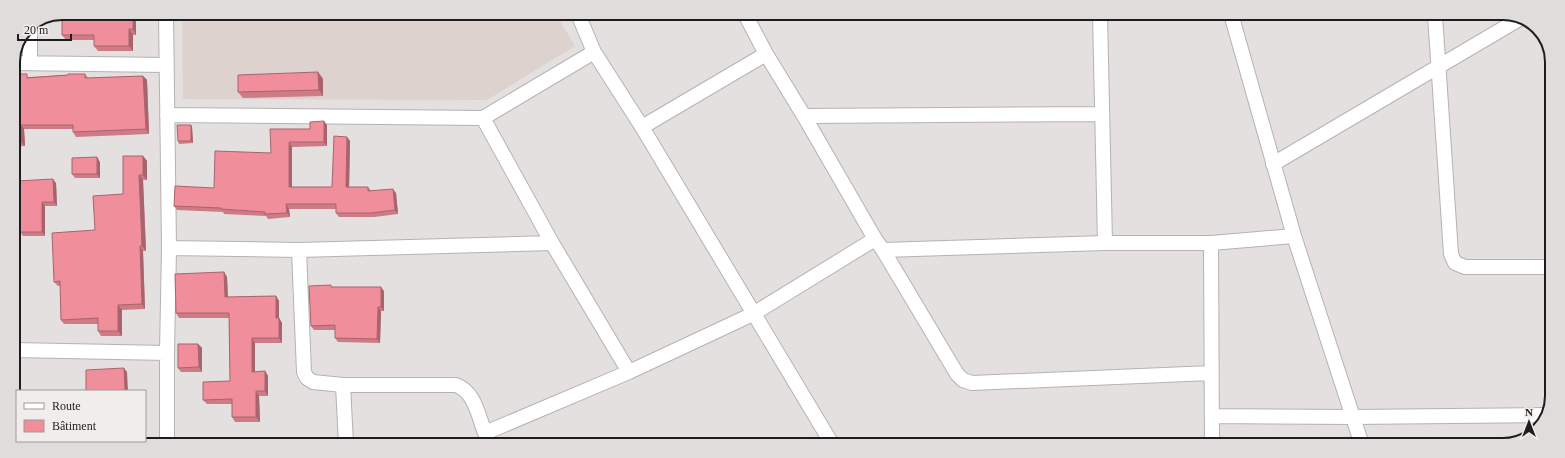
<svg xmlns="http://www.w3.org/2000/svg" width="1565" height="458" viewBox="0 0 1565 458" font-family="Georgia,serif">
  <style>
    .built { fill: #ded2cf }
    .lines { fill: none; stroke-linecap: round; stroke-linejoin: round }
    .street-casing { stroke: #b6b2b2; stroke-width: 16 }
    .street { stroke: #fff; stroke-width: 14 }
    .wall { fill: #ce7b85 }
    .shaded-wall { fill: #a8646c }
    .building { fill: #f08f9b; stroke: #a8646c }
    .rim { fill: none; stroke: #1e1d1d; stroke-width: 2 }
  </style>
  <rect width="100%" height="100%" fill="#e3e0df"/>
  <path class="built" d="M182,13l374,1 19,32 -88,54 -304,-1z"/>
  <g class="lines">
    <g class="street-casing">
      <path id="street" d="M166,13l3,235 -2,105v91
        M578,14l16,38 48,75 190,317
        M745,14l21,40 38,62 71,123 8,11 74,124 6,6 9,3 239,-10
        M1100,14l5,229
        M1231,14l63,222 68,209
        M1435,15l16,239 4,9 10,4h86
        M13,63l153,2
        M30,63v-37
        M167,115l316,3 111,-66
        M804,116l298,-2
        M483,118l69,125 77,129
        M642,127l124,-73
        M1273,164l248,-146
        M1211,243l1,202
        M169,248l130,2 253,-7
        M299,250l5,122 3,6 6,4 30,3h113c19,7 22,30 29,48l144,-61 124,-58 122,-75
        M883,250l222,-7h106l83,-7
        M13,350l154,3
        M343,385l3,59
        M1212,416l141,1 193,-2"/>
    </g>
    <use href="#street" class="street"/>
  </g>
  <path class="wall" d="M136,13v22h-3v16h-35l-4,-5v-6h-28l-4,-5z
    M318,72l5,7v17l-80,2 -5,-6z
    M13,74l16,3 56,-3 3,4 55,-2 4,4 2,54 -73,3 -3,-5v-3h-49l1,17 -12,1z
    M191,125l1,2 1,16 -14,1 -1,-3z
    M327,125v21l-35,1v40h40l15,-50 3,4 -1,46h19l3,4 25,2 2,21 -24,3h-35l-3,-4v-4h-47l1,8 -22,2 -2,-3 -42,-2 -1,-2 -46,-2 -3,-4 40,-18 57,-35 39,-24z
    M143,156l4,5v19h-4l3,71h-3l2,58 -23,1v26h-21l-3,-5v-7h-34l-3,-4 -1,-34h-2l-4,-4 69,-88z
    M100,162v16h-25l-3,-4z
    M56,183l1,23h-12v30h-22l-3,-4v-26l-2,-3z
    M224,272l3,5 1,20 48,-1 3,5v17l3,5v20h-27v29l10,-1 3,5v20h-9l1,26h-25l-3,-5v-13h-25l-4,-4 27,-19 -1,-63h-50l-3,-5z
    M333,287l51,4v20h-3l-1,32 -42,-1 -3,-4v-8h-21l-3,-4z
    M198,344l4,4v24h-21l-3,-4z"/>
  <path class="shaded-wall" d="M133,13h3v22l-3,-6z
    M129,29l4,6v16l-4,-5z
    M318,72l5,7v17l-4,-6z
    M143,76l4,4 2,54 -3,-5z
    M324,121l3,4v21l-3,-4z
    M21,125l3,4 1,17 -4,-4z
    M191,125l1,2 1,16 -2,-2z
    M347,137l3,4 -1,50 -3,-4z
    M289,142l3,5v44l-3,-4z
    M143,156l4,5v19l-4,-5z
    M97,157l3,5v16l-3,-4z
    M139,175l4,5 3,71 -4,-5z
    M53,179l3,4 1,23 -3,-4z
    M393,189l3,4 2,21 -3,-4z
    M42,202l3,4v30l-3,-4z
    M286,204l3,5 1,8 -3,-4z
    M140,246l3,5 2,58 -3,-5z
    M224,272l3,5 1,25 -3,-5z
    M381,287l3,4v20l-3,-4z
    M276,296l3,5v17l3,5v20l-3,-5 -3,-20z
    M118,305l4,5v26l-4,-5z
    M378,307l3,4 -1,32 -3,-4z
    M252,338l3,5v34l-3,-5z
    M198,344l4,4v24l-3,-5z
    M124,368l3,4 1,19h-3z
    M265,371l3,5v20l-3,-5z
    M256,391l3,5 1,26 -4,-5z
    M137,441h3v2h-3z"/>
  <path class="building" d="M62,13h71v16h-4v17h-35v-11h-32z
    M318,72l1,18 -81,2v-17z
    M13,74h14v4l41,-3v-1h17v4l58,-2 3,53 -73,3v-7h-52v17h-8z
    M324,121v21h-35v45h43l2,-51 13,1 -1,50h22v4l25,-2 2,21 -24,3h-35v-9h-50l1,9 -22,1v-2l-44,-3v-1l-47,-2 1,-20 39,2 1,-37 56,2 -1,-24h40v-7z
    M177,125h14v16h-13z
    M123,156h20v19h-4l3,71h-2l2,58 -24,1v26h-20v-13l-37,2 -1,-39 -6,1 -2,-49 43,-3 -2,-34 30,-2z
    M97,157v17h-25v-16z
    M53,179l1,23h-12v30h-22v-29h-2l-1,-22z
    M224,272l1,25 51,-1v22h3v20h-27v34l13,-1v20h-9v26h-24v-18l-29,1v-18l27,-1 -1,-68h-53l-1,-39z
    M331,285v2h50v20h-3l-1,32 -42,-1v-13l-24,1 -2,-40z
    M178,344h20l1,23 -21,1z
    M124,368l1,23h-39v-21z
    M101,441h36v2h-36z"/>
  <path d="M0 0H1565V458H0ZM62 20H1503A42 42 0 0 1 1545 62V396A42 42 0 0 1 1503 438H62A42 42 0 0 1 20 396V62A42 42 0 0 1 62 20Z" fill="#e0dcdb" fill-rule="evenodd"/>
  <path class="rim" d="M62 20H1503A42 42 0 0 1 1545 62V396A42 42 0 0 1 1503 438H62A42 42 0 0 1 20 396V62A42 42 0 0 1 62 20Z"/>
  <rect x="16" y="390" width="130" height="52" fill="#f1edec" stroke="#9d9a99"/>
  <rect x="24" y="403" width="20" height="6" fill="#ffffff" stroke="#9d9a99"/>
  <text x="52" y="410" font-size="12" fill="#1e1d1d">Route</text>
  <rect x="24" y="420" width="20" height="12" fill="#f08f9b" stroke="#9d9a99"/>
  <text x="52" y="430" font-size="12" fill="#1e1d1d">Bâtiment</text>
  <g transform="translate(1529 422)" stroke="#f1edec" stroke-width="3" paint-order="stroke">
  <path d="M0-3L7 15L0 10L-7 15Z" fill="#1e1d1d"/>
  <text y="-6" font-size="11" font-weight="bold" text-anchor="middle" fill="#1e1d1d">N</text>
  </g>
  <path d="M18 34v6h53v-6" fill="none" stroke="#1e1d1d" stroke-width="2"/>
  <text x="24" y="34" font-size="12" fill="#1e1d1d" stroke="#f1edec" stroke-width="3" paint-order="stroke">20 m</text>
</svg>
